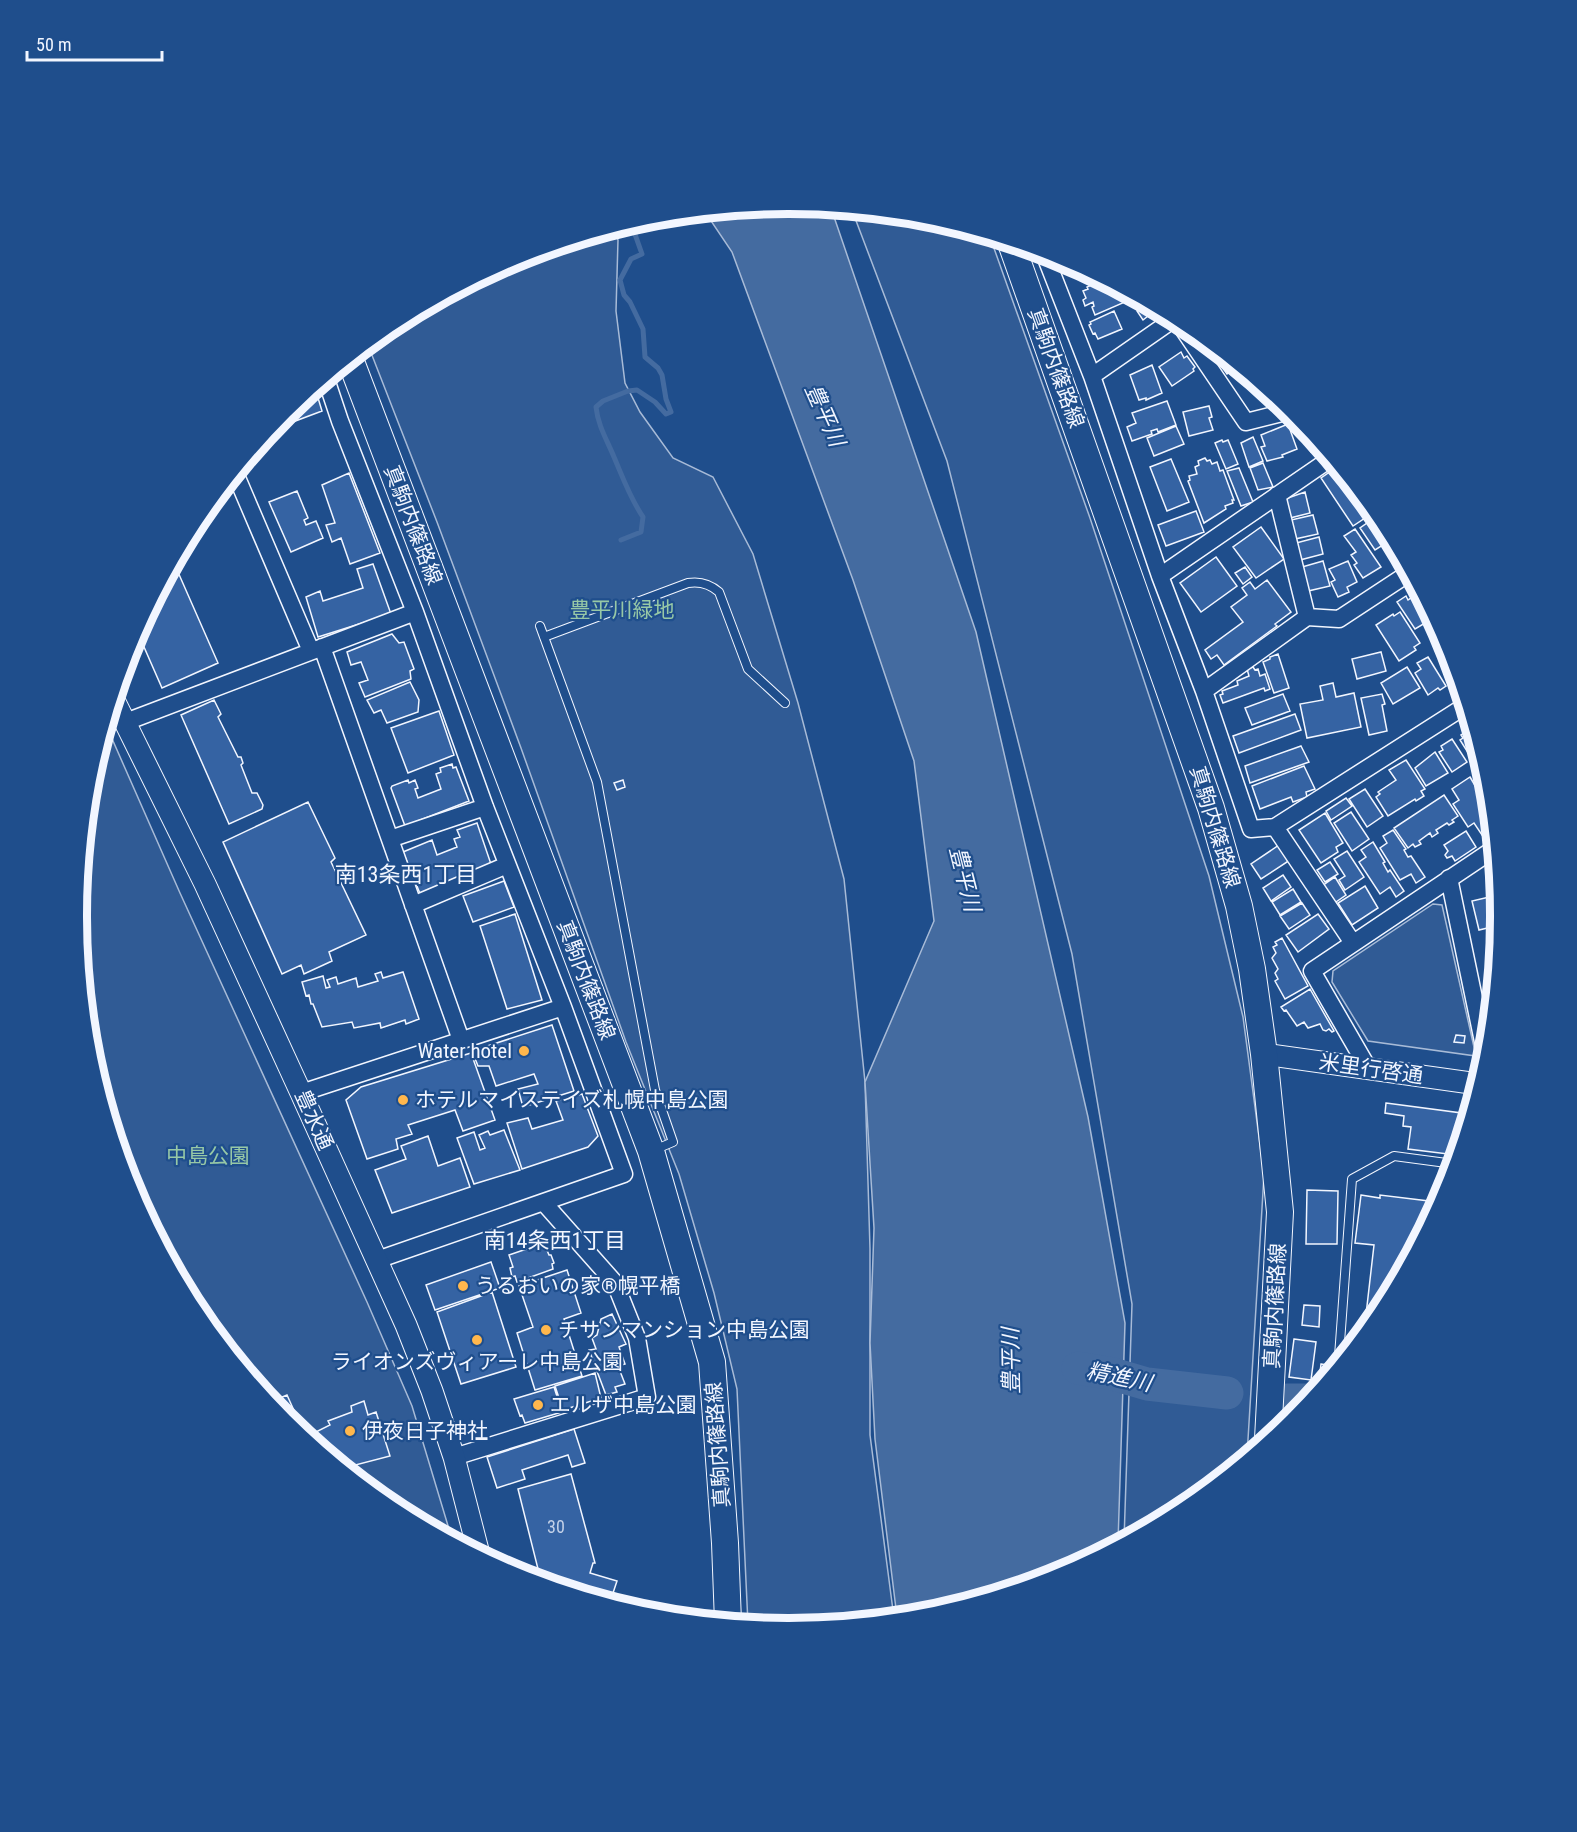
<svg xmlns="http://www.w3.org/2000/svg" width="1577" height="1832" viewBox="0 0 1577 1832" font-family="'Roboto Condensed','Noto Sans JP',sans-serif">
  <style>
    .built { fill: #305b95; stroke: #a8bbd7; stroke-width: 1.5 }
    .water { fill: #446ba0; stroke: #a8bbd7; stroke-width: 1.5 }
    .lines { fill: none; stroke-linecap: round; stroke-linejoin: round }
    .stream { stroke: #446ba0; stroke-width: 5 }
    .river { stroke: #446ba0; stroke-width: 33 }
    .building { fill: #3563a3; stroke: #f2f6ff; stroke-width: 1.5 }
    .service-casing { stroke: #f2f6ff; stroke-width: 10 }
    .minor-casing { stroke: #f2f6ff; stroke-width: 19 }
    .tertiary-casing { stroke: #f2f6ff; stroke-width: 23 }
    .primary-casing { stroke: #f2f6ff; stroke-width: 28 }
    .service { stroke: #1f4e8c; stroke-width: 8 }
    .minor { stroke: #1f4e8c; stroke-width: 16 }
    .tertiary { stroke: #1f4e8c; stroke-width: 21 }
    .primary { stroke: #1f4e8c; stroke-width: 26 }
    .poi-dot { fill: #ffb74d; stroke: #1f4e8c; stroke-width: 2 }
    .labels { text-anchor: middle; dominant-baseline: central; stroke-width: 4.5; stroke-linejoin: round; paint-order: stroke }
    .number-label { font-size: 18px; fill: #c3d1e8 }
    .street-label { font-size: 21px; fill: #f2f6ff; stroke: #1f4e8c }
    .park-label { font-size: 21px; fill: #97c8a6; stroke: #1f4e8c }
    .poi-label { font-size: 21px; fill: #f2f6ff; stroke: #1f4e8c; text-anchor: start }
    .water-label { font-size: 22px; font-style: italic; fill: #f2f6ff; stroke: #1f4e8c }
    .neighbourhood-label { font-size: 22px; fill: #f2f6ff; stroke: #1f4e8c }
    .rim { fill: none; stroke: #f2f6ff; stroke-width: 8 }
  </style>
  <rect width="100%" height="100%" fill="#1f4e8c"/>
  <path class="built" d="M852,210l76,8 62,19 100,281 119,358 34,141 21,158 -17,281 -63,52 -60,32 8,-236 -60,-350 -125,-493z
    M613,229l5,11 -2,71 9,72 15,29 33,46 40,19 40,77 45,149 46,176 21,203 5,167v186l24,183 -106,10 -40,-4 -11,-235 -23,-96 -35,-119 -53,-132 -105,-294 -84,-226 -69,-177 25,-21 123,-66z
    M106,725l74,168 187,409 45,104 40,133 -59,-31 -108,-89 -89,-108 -65,-123 -41,-133 -13,-139 13,-139z
    M1433,904l9,1 34,151 -108,-15 -36,-59 1,-11z"/>
  <path class="water" d="M789,204l42,4 145,424 112,485 37,206 -7,220 -57,31 -134,40 -30,3 -22,-178 -5,-96 4,-115 -9,-146 69,-161 -20,-160 -61,-181 -121,-328 -27,-40z"/>
  <g class="lines">
    <path class="stream" d="M621,540l20,-8 2,-15c-13,-19 -20,-39 -29,-60 -7,-17 -16,-31 -18,-50l7,-6 25,-10 9,-1 18,12 11,12 5,-2 -5,-13 -4,-24 -4,-7 -13,-11 -2,-28 -13,-27 -6,-7 -4,-15 11,-21 11,-5 -11,-31"/>
    <path class="river" d="M1078,1368l35,6 34,10 80,9
      M1287,1400h21"/>
  </g>
  <path class="building" d="M1102,280l9,5 5,11 5,-2 4,8 -30,13 -3,-8 2,-1 -1,-4 -8,4 -2,-6 3,-2 -3,-7 5,-2 -1,-2z
    M1137,299l20,10 -14,11 -6,-9 3,-2 -6,-8z
    M1114,311l8,18 -24,10 -3,-6 -2,1 -4,-9 2,-1 -1,-2z
    M1181,352l3,6 3,-2 8,11 -2,2 1,2 -22,15 -13,-19z
    M1222,355l14,12 -9,7 -11,-15z
    M1152,365l10,28 -16,7v-2l-7,2 -9,-25z
    M315,388l7,23 -40,15 -4,-5 7,-9z
    M1167,401l9,24 -18,7 -1,-3 -6,2 1,3 -20,7 -5,-14 9,-4 -4,-10z
    M1209,406l3,11 -3,1 4,12 -24,6 -6,-24z
    M1288,424l9,25 -15,6 1,2 -16,4 -6,-14 4,-1 -4,-11z
    M1176,426l8,18 -30,12 -7,-18z
    M1305,428l15,18 -9,6 -14,-19z
    M1253,437l10,24 -14,6 -8,-24z
    M1222,440l1,2 5,-2 10,24 -12,5 -11,-26z
    M1205,458l2,3 3,-1 2,4 5,-2 3,9 3,-1 11,30h-2l1,3 -8,3 1,3 -22,14 -16,-42 2,-1 -1,-4 8,-2 -2,-7 4,-2 -1,-4z
    M1171,459l18,43 -22,9 -17,-44z
    M1263,463l10,24 -15,3 -8,-22z
    M1337,467l37,45 -21,14 -32,-48z
    M1239,468l14,34 -12,4 -14,-35z
    M349,473l31,80 -30,11 -9,-26 -9,4 -6,-17 9,-2 -13,-38z
    M297,491l11,27 -4,2 2,5 10,-4 7,17 -32,14 -22,-50z
    M1305,492l5,21 -20,5 -5,-19z
    M1196,511l8,21 -38,14 -8,-21z
    M1313,515l5,19 -23,5 -4,-19z
    M1377,516l14,24 -16,10 -15,-22z
    M1261,527l23,32 -28,19 -23,-31z
    M1355,529l26,38 -18,11 -9,-13 3,-2 -6,-8 5,-3 -12,-16z
    M1319,537l4,17 -23,6 -4,-17z
    M1216,557l21,29 -36,26 -21,-29z
    M1323,561l7,25 -22,5 -6,-24z
    M1348,561l9,21 -10,5 2,5 -11,5 -7,-15 4,-2 -6,-11z
    M174,563l44,100 -56,25 -25,-57z
    M373,564l18,50 -73,23 -12,-40 14,-6 3,10 40,-13 -6,-19z
    M1245,567l7,10 -9,7 -8,-11z
    M1267,580l24,32 -16,12 2,2 -53,39 -7,-10 -6,4 -6,-9 38,-28 -12,-15 16,-12 -5,-7 8,-6 5,7z
    M1416,595l16,24 -17,10 -18,-27 9,-6 2,4z
    M1400,612l20,31 -6,4 2,3 -17,11 -23,-36 17,-11 1,2z
    M392,634l7,9 5,-1 10,27 -4,2 1,8 -46,18 -6,-14 9,-3 -7,-18 -10,3 -4,-13z
    M1381,652l5,19 -29,8 -5,-20z
    M1278,654l11,34 -15,5 -11,-31 7,-3v-2z
    M1428,657l18,29 -6,4 -2,-2 -10,7 -13,-22 6,-4 -4,-6z
    M1253,667l2,3 3,-1 2,7 5,-2 5,15 -5,2 -1,-3 -41,15 -3,-8 3,-1 -1,-3 16,-6 -1,-4 12,-5 -2,-7z
    M1407,667l13,21 -27,16 -12,-21z
    M1454,668l8,27 -3,2 -15,-23z
    M410,682l9,18 -1,12 -31,11 -6,-13 -7,3 -7,-13z
    M1333,683l3,14 18,-4 7,34 -54,11 -7,-34 23,-4 -3,-14z
    M1283,694l7,17 -38,14 -7,-17z
    M1382,694l3,10 -3,1 5,26 -18,4 -8,-37z
    M214,700l7,14 -3,3 20,40h3l2,6 -2,2 11,28h5l6,12 -1,4 -33,15 -48,-109z
    M439,711l15,44 -46,18 -17,-45z
    M1295,714l6,16 -62,23 -6,-17z
    M1467,731l2,3 4,-3 7,23 -8,5 -12,-19 3,-2 -2,-3z
    M1452,739l15,23 -15,10 -13,-20 4,-2 -2,-4z
    M1301,746l8,16 -59,21 -5,-17z
    M1435,752l13,21 -22,13 -11,-18z
    M1406,760l19,29 -4,2 3,5 -8,5 -1,-2 -27,17 -12,-19 4,-3 -2,-2 18,-12 -7,-10z
    M452,764l1,4 3,-1 13,34 -64,25 -14,-38 1,-2 16,-6 1,3 6,-3 3,8 -3,1 3,9 23,-9 -5,-15 5,-2 -1,-4z
    M1304,766l11,23 -9,3 1,5 -14,5 -2,-5 -31,12 -8,-23z
    M1470,777l13,22 6,-3 3,36 -8,6 -10,-15 -6,4 -15,-23 6,-4 -7,-11z
    M623,780l2,7 -8,3 -3,-7z
    M1365,789l18,27 -16,11 -18,-28z
    M1444,795l14,21 -6,4 2,2 -5,3 -2,-2 -11,7 2,3 -6,4 -2,-4 -11,8 2,3 -6,3 -2,-3 -5,4 -14,-20z
    M1346,798l6,8 -21,14 -5,-9z
    M308,802l27,56 -4,4 35,73 -37,17 3,9 -28,13 -3,-9 -19,9 -59,-132z
    M1351,812l18,27 -17,12 -18,-28z
    M1325,813l18,30 -7,4 2,5 -17,11 -22,-33z
    M477,823l16,47 -72,26 -18,-44 29,-12 5,15 20,-8 -3,-8 6,-2 -3,-7z
    M1393,830l13,19 -2,1 4,7 3,-1 14,21 -9,6 -5,-9 -11,6 -20,-32 7,-5 -4,-7z
    M1466,831l10,16 -21,14 -3,-5 -5,2 -2,-3 3,-4 -4,-6z
    M1373,842l12,20 -2,1 5,9 2,-2 14,21 -8,6 -6,-10 -10,7 -21,-32 7,-5 -5,-7z
    M1279,845l11,15 -29,19 -10,-15z
    M1347,851l17,26 -19,13 -6,-10 6,-4 -11,-17z
    M1330,862l8,12 -13,8 -8,-12z
    M1283,875l8,12 -20,14 -8,-13z
    M1335,877l11,18 -13,9 -11,-18z
    M504,881l10,26 -41,15 -10,-26z
    M1365,886l13,22 -26,17 -14,-22z
    M1293,889l8,13 -21,13 -8,-13z
    M1498,895l2,30 -21,5 -7,-29z
    M1302,903l8,12 -21,14 -9,-13z
    M515,914l27,86 -35,9 -27,-83z
    M1318,914l11,15 -31,23 -12,-17z
    M1282,938l26,48 -23,13 -10,-18 3,-2 -3,-6 3,-4 -6,-11 4,-5 -3,-6 4,-2 -2,-3z
    M381,972l2,6 20,-6 16,47 -13,5 -1,-4 -24,8 -1,-5 -26,5 -2,-6 -30,5 -9,-23h-2l-2,-9 -3,1 -4,-14 21,-6 3,12 4,-1 -3,-7 9,-3 2,7 18,-6 2,9 20,-6 -3,-7z
    M1494,984l-3,33 -6,-24 3,-8z
    M1310,989l24,42 -2,1 -3,-3 -3,2 -3,-1 -3,-6 -12,4 -4,-6 -7,4 -11,-16 -2,1 -3,-4z
    M552,1025l22,66 -51,16 -5,-18 20,-5 -4,-10 -38,12 -7,-20h-11l-6,-15z
    M1456,1035l9,1 -1,7 -10,-1z
    M471,1053l24,67 -32,11 -8,-21 -47,15 4,9 -16,5 2,10 -31,10 -21,-59 15,-13z
    M582,1094l16,42 -10,11 -66,22 -15,-46 21,-5 4,11 31,-9 -7,-19z
    M1386,1103l83,11 -13,41 -48,-6 3,-22 -8,-1 1,-10 -19,-3z
    M504,1130l16,40 -46,14 -17,-46 17,-6 6,18 5,-2 -6,-13 9,-4 2,4z
    M428,1136l10,30 22,-8 10,29 -78,26 -17,-43 31,-11 -5,-13z
    M1307,1190l31,1 -1,53h-31z
    M1361,1195l19,3v-3l57,7v5l-57,105 -16,20 10,-87 -19,-2z
    M544,1243l5,12h2l3,8 -2,1 1,5 -36,13 -2,-6 -3,1 -2,-9 3,-1 -4,-12z
    M491,1262l9,26 -65,22 -9,-25z
    M567,1270l14,43 -17,6 18,57 -47,14 -18,-57 16,-6 -14,-41z
    M492,1292l24,75 -55,17 -24,-72z
    M1304,1305l16,1 -1,21 -17,-2z
    M612,1314l14,30 -7,3 6,17 -7,2 7,18 -10,3 2,5 -11,3 -17,-45 7,-1 -4,-11 5,-3 4,-16z
    M1294,1339l22,3 -5,38 -22,-3z
    M1321,1364l14,2 -12,16 -4,-1z
    M595,1373l6,25 -38,12 -8,-24z
    M554,1387l8,25 -37,11 -3,-8 -2,1 -6,-17z
    M287,1395l13,29 -5,4 -10,-9 -15,-17z
    M364,1401l4,14 8,-3 14,44 -46,12 -38,-31 24,-12 -2,-4 24,-9 -1,-6z
    M574,1429l11,34 -13,4 -4,-12 -46,15 3,9 -28,9 -10,-31z
    M571,1474l24,89h-2l-3,10 27,8 -7,21 -69,-21 -23,-92z"/>
  <g class="lines">
    <g class="service-casing">
      <path id="service" d="M540,626l57,156 58,308 18,52 -19,8
        M544,637l144,-54c12,-2 22,1 31,9l29,77 37,34
        M1343,1357l-4,-1 13,-177 42,-23 60,8"/>
    </g>
    <g class="minor-casing">
      <path id="minor" d="M1044,253l48,123 68,200 44,115 47,138 24,-2 190,-121
        M1177,320l69,102 44,-11
        M1092,376l82,-57
        M326,379l14,42 75,191 70,195 78,200 61,167 -247,86
        M235,473l76,178
        M1277,495l30,122
        M1160,576l170,-117
        M322,647l139,393
        M1204,691l103,-74 32,2 70,-46
        M123,723l292,-111
        M1275,827l78,116
        M390,839l95,-32
        M1449,878l37,178
        M413,905l94,-40
        M1368,1068l-56,-97 182,-122
        M301,1093l262,-86
        M454,1457l193,-60 -10,-59 -22,-55 -71,-80"/>
    </g>
    <g class="tertiary-casing">
      <path id="tertiary" d="M114,700l91,184 96,209 105,232 26,66 22,66 25,97
        M1264,1054l214,30"/>
    </g>
    <g class="primary-casing">
      <path id="primary" d="M1011,243l200,565 28,98 13,63 12,85 16,158 -12,227
        M350,359l301,792 61,211 13,181 3,79"/>
    </g>
    <use href="#service" class="service"/>
    <use href="#minor" class="minor"/>
    <use href="#tertiary" class="tertiary"/>
    <use href="#primary" class="primary"/>
  </g>
  <g class="poi-dot">
    <circle cx="524" cy="1051" r="6"/>
    <circle cx="403" cy="1100" r="6"/>
    <circle cx="463" cy="1286" r="6"/>
    <circle cx="546" cy="1330" r="6"/>
    <circle cx="477" cy="1340" r="6"/>
    <circle cx="538" cy="1405" r="6"/>
    <circle cx="350" cy="1431" r="6"/>
  </g>
  <g class="labels">
    <g class="number-label">
      <text x="556" y="1526">30</text>
    </g>
    <g class="street-label">
      <text transform="translate(1056 368) rotate(70)">真駒内篠路線</text>
      <text transform="translate(413 525) rotate(69)">真駒内篠路線</text>
      <text transform="translate(1215 827) rotate(73)">真駒内篠路線</text>
      <text transform="translate(586 980) rotate(69)">真駒内篠路線</text>
      <text transform="translate(1371 1069) rotate(8)">米里行啓通</text>
      <text transform="translate(314 1120) rotate(66)">豊水通</text>
      <text transform="translate(1275 1306) rotate(-87)">真駒内篠路線</text>
      <text transform="translate(718 1445) rotate(-94)">真駒内篠路線</text>
    </g>
    <g class="park-label">
      <text x="622" y="610">豊平川緑地</text>
      <text x="208" y="1156">中島公園</text>
    </g>
    <g class="poi-label">
      <text x="512" y="1051" text-anchor="end">Water hotel</text>
      <text x="415" y="1100">ホテルマイステイズ札幌中島公園</text>
      <text x="475" y="1286">うるおいの家®幌平橋</text>
      <text x="558" y="1330">チサンマンション中島公園</text>
      <text x="477" y="1362" text-anchor="middle">ライオンズヴィアーレ中島公園</text>
      <text x="550" y="1405">エルザ中島公園</text>
      <text x="362" y="1431">伊夜日子神社</text>
    </g>
    <g class="water-label">
      <text transform="translate(825 415) rotate(66)">豊平川</text>
      <text transform="translate(965 879) rotate(76)">豊平川</text>
      <text transform="translate(1011 1361) rotate(-91)">豊平川</text>
      <text transform="translate(1119 1377) rotate(12)">精進川</text>
    </g>
    <g class="neighbourhood-label">
      <text x="406" y="874">南13条西1丁目</text>
      <text x="555" y="1240">南14条西1丁目</text>
    </g>
  </g>
  <path d="M0 0H1577V1832H0ZM788 214H789A701 701 0 0 1 1490 915V917A701 701 0 0 1 789 1618H788A701 701 0 0 1 87 917V915A701 701 0 0 1 788 214Z" fill="#1f4e8c" fill-rule="evenodd"/>
  <path class="rim" d="M788 214H789A701 701 0 0 1 1490 915V917A701 701 0 0 1 789 1618H788A701 701 0 0 1 87 917V915A701 701 0 0 1 788 214Z"/>
  <path d="M27 51v9h135v-9" fill="none" stroke="#f2f6ff" stroke-width="3"/>
  <text x="36" y="51" font-size="18" fill="#f2f6ff" stroke="#1f4e8c" stroke-width="4.5" paint-order="stroke">50 m</text>
</svg>
